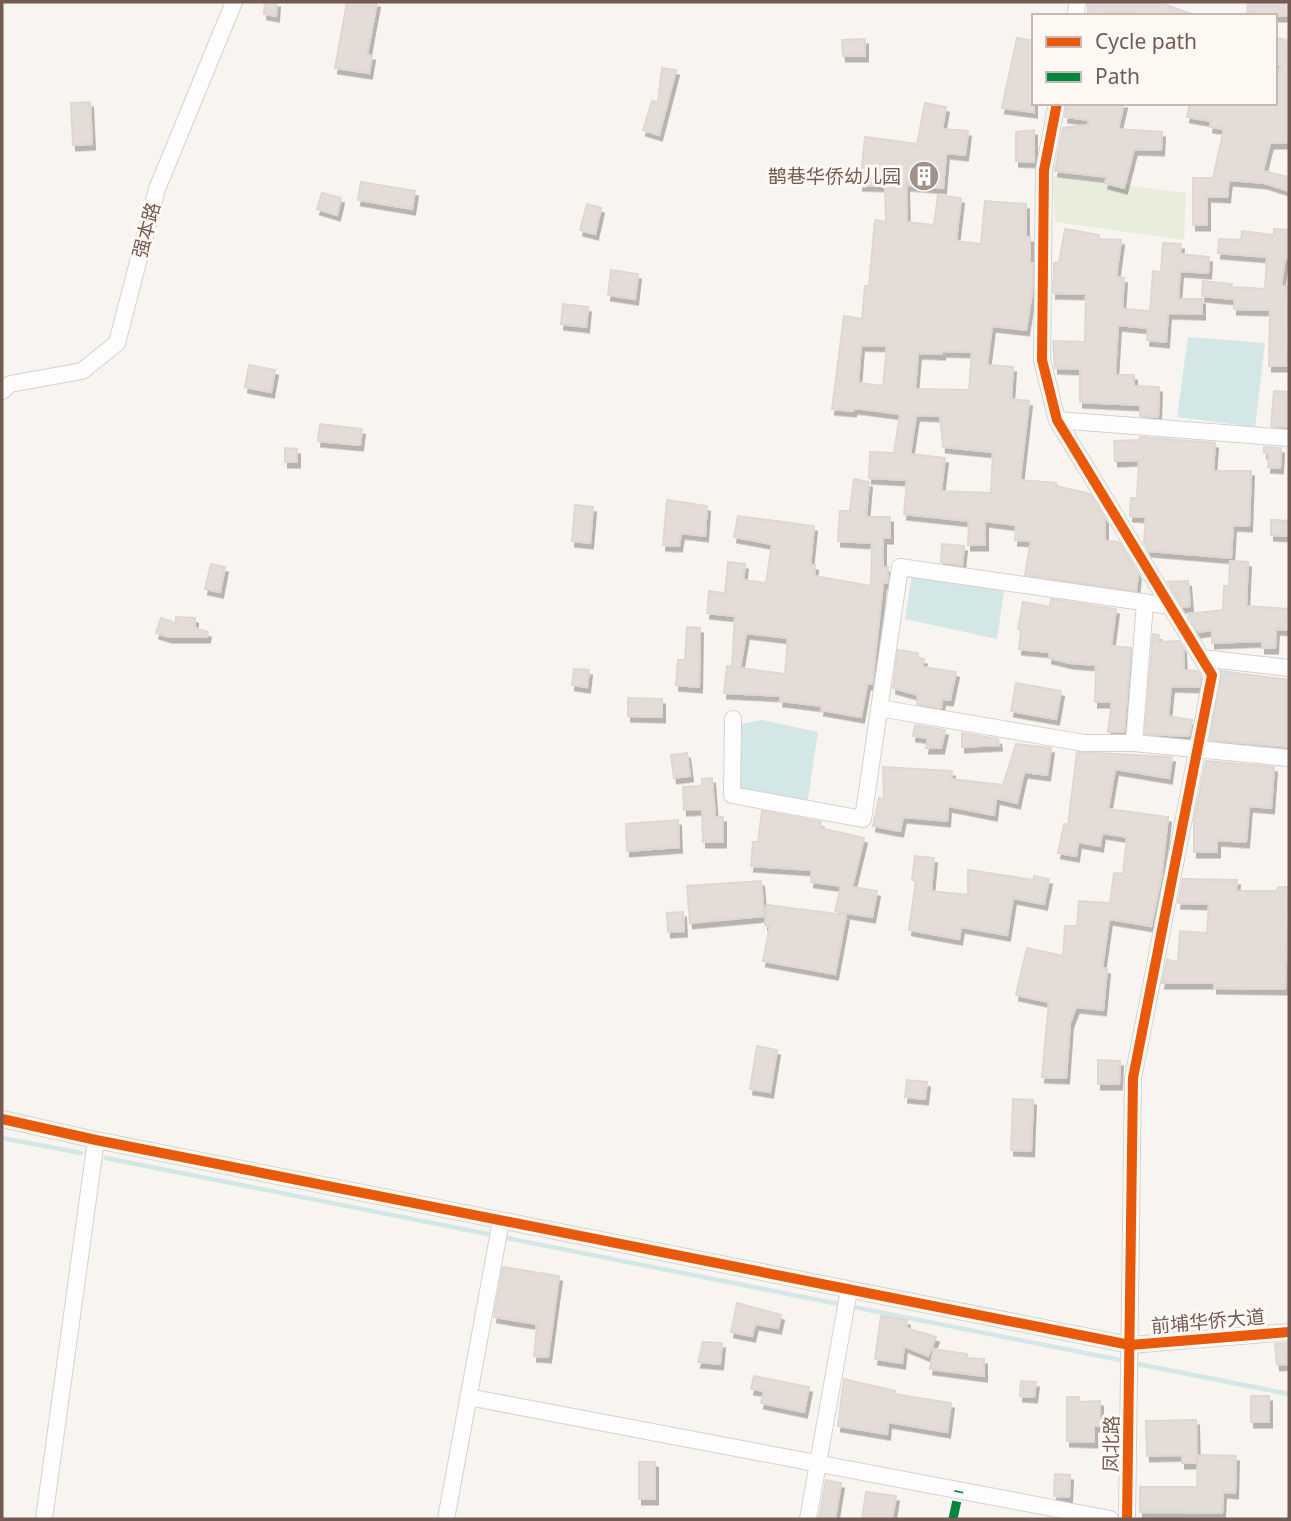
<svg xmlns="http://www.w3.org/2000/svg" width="1291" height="1521" viewBox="0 0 1291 1521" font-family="'Noto Sans','Noto Sans SC',sans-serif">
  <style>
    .green { fill: #e8eddc }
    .water { fill: #d3e7e7 }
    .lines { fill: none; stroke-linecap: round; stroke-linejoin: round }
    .stream { stroke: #d3e7e7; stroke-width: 4.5 }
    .building { fill: #e4ddd7; stroke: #e0d7d2; stroke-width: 2; fill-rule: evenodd; filter: url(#shadow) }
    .minor-casing { stroke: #d7d1ce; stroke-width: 18 }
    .minor { stroke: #fefdfd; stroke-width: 16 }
    .quiet { stroke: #00873e; stroke-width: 9; stroke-dasharray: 18 9; stroke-linecap: butt }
    .cycleway-casing { stroke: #fef8f3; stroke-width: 15 }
    .cycleway { stroke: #e8590c; stroke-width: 10 }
    .labels { text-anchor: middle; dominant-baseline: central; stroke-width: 6; stroke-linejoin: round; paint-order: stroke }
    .poi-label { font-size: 19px; fill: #745b51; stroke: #fef8f3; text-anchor: end }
    .street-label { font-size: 19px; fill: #745b51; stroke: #fef8f3 }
  </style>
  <defs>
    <filter id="shadow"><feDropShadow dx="3" dy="5.5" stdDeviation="0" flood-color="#0004"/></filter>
  </defs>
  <rect width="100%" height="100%" fill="#f8f4f0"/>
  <path class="green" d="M1053,176l133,17 -2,47 -129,-18z"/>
  <path class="water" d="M1188,337l77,6 -10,84 -78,-10z
    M912,575l92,16 -7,48 -92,-20z
    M762,720l56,12 -11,74 -60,-13 -9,-6 -1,-35 5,-28z"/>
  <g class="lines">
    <path class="stream" d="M2,1138l79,15
      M106,1158l387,77
      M502,1237l623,124
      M1133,1363l156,31"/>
  </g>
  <path class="building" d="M265,2h12l-1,14 -12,-2z
    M347,2h30l-10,53h5l-3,18 -34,-5z
    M1088,2h70l39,14 -85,-3 -11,3 -13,-3z
    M1248,2h41v14h-42z
    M1275,37l14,4v102h-19l-7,28 26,6v14l-25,-8 -35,-3 -2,17 -20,-1v29h-14v-47h20l11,-49 -14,-2 1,-6 -24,-4 3,-14h85v-19l6,-19 -6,-1z
    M1017,38l17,3v71l-32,-4z
    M865,39v17h-22l-1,-16z
    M662,68l14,2 -17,65 -16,-5 9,-29 6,2z
    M90,102l2,42 -19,1 -2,-42z
    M925,103l21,4 -4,22 26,2 -3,24 -19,-2 -3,35 -37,-3 1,37 27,3 4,-30 23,3 -5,43 25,3 4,-43 41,3v33h4v26h3l-1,30 -6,37 -34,-4 -5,39 26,2 -2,32 18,2 -9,79 36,3v3l34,8 15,25v22l14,1 19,32 -2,17 -111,-16 6,-34 -16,-1 1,-15 -31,-4v24h-17l1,-24 -65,-7 3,-34 -38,-2 1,-26 24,1 6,-39 -46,-6 -1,3 -21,-2 12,-93 18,3 3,-33h4l6,-66 11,2 -1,-36 -25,-1 5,-48 52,7zM861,345l26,1 -4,40 -25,-3zM942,351l30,1 -3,38 -54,-1 3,-36 24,1zM916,415l24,1 3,31 50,5 -2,41 -50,-2 4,-33 -35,-4z
    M1067,103h57l-6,26 44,3 -1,18 -27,-1 -10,39 -19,-5 2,-6 -52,-6 8,-43 25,-3 1,-5 -24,-3z
    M1034,130v32l-18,-1v-29z
    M361,182l54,9 -3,18 -54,-9z
    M322,193l19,5 -4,17 -20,-6z
    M587,204l14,4 -6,26 -15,-4z
    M1065,229l34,6v4l22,1 -5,37 8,1 -2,31 28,2 3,-40 8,1 2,-29 18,1 -1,10 29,3 -1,16 -28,-2 -2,28h24v15l-34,-1 -2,29 -19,-2 1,-12 -30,-3 -3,50h19v11l25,1 -1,30 -18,-1v-11l-60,-3v-33l-25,-1 -2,-27 32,1 1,-48 -33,-1 1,-30 5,-1z
    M1274,229l15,1v29l-4,-1 -4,28h8l-2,80h-18l1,-56 -36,-1v-10l-32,-3 1,-15 29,3 -1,3 34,2 2,-32 -49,-4 1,-14 22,1 1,-9 32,4z
    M611,270l27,4 -3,25 -27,-4z
    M563,304l25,3 -2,20 -25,-3z
    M249,365l26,5 -4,22 -26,-5z
    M1274,391l15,1v35l-18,-1z
    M320,424l42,5 -2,16 -42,-4z
    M1140,437l75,6 -2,28h38l-2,55 -16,-1 -2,33 -82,-7 -5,-9 2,-25 -16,-1 1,-18h6l2,-38 -24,1 -1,-20 26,-1z
    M1264,447l17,1 -1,20 -12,-1 1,-13 -5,-1z
    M285,448l12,1v13h-12z
    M854,479l15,3 -3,35h24v21h-7v29h5v8l-1,8h-4l-11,101h-5l-6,33 -40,-7 1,-4 -42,-5 1,-5 -57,-3 3,-27 5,1 3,-51 -28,-3 2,-22 16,2 3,-31 17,2 -2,16 23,3 6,-39 -38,-7 4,-21 76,10 -4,39h5l-1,11 57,10 1,-43 -34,-2 2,-30h10zM746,633l42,5 -3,36 -45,-6z
    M667,500l40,6 -2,30 -24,-3 -2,13 -16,-1z
    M575,505l18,2 -3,36 -18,-2z
    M1271,520l17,1 -1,15 -16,-1z
    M942,544l22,2 -2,19 -21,-3z
    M1230,561l18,1 -2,44 43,3v21l-13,-1 -1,19h-13v-7l-50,2v-13l-14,2 -9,-15v-3l34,-4 1,-24h5z
    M211,564l14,3 -5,25 -15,-3z
    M1188,581l2,25 -7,1 -15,-25z
    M1051,599l65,10 -5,37 20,2 -7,84h-16l4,-30h-17l1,-37 -26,-2 -21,-5 1,-6 -31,-3 2,-19 -3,-1 5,-27 27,5z
    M176,617l19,1v10l13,4 -1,5h-38l-13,-4 5,-15 15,5z
    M687,627l13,1 -1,59 -23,-2 2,-25h7z
    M1153,634l6,1 -1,7 21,-1 4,7 1,22 13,1 4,6 -2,10 -28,-1 -3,30 24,4 -3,16 -44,-2z
    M898,650l20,3 -1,5 7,1 -2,8 34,5 -6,28 -8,-1 -1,9 -24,-4 1,-9 -25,-7z
    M574,669l15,1 -2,17 -15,-2z
    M1221,671l68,9v67l-79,-7z
    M1016,683l45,8 -5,28 -45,-8z
    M628,698l34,1v18l-34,-1z
    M915,725l30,5 -4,18h-15l2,-10 -15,-2z
    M962,733l36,6 1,6 -37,2z
    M1016,744l35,4 -4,27 -23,-3 -7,31 -21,-5 -2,17 -46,-9 -1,15 -44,-4 -3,14 -27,-5 6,-28 5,1 -1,-32 69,4 -1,8 52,6z
    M1077,752l95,5 -3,21 -54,-9 -7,40 60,8 -7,61 -10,48 -42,-7 -7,49 5,1 -4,41 -27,-3 -6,16 -4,55 -24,-1 7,-75 -33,-7 11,-47 36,8 2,-30h12l2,-25 31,2 4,-30 9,1 4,-37 -25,-4 -2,13 -22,-4 -2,14 -18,-3 6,-29 4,1z
    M687,753l3,23 -16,2 -3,-23z
    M1206,761l68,6 -3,41 -22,-2 -3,36 -29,-2v12h-23v-32z
    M712,778l3,39h8v25h-20l-1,-33 -18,1 -1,-23 19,-1v-7z
    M762,811l59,11 -1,6 44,10 -12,49 25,4 -5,26 -37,-6 6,-25 -30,-4 1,-12 -61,-4 2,-24h5z
    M678,820l1,27 -52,4 -1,-27z
    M915,856l19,2 -3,33 37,4v-25l66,10v-4l15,3 -5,25 -31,-6 -6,37 -46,-8 -2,12 -50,-9 7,-49 -4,-1z
    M1183,879l54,1 -1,11h41l1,-4h11l-4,102 -71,-1v-5h-52l5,-23 11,2 2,-31 27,2 2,-29 -31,-1z
    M761,881l3,35 -74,7 -3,-37z
    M767,905l79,10 -11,59 -72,-13 7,-35 -5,-1z
    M683,912l1,19 -16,1 -1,-19z
    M757,1046l20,4 -7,42 -20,-3z
    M1098,1060l22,1 -1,23h-21z
    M907,1080l20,2 -2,17 -20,-2z
    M1013,1099l20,1 -2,51 -20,-1z
    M503,1267l56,9 -11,81 -14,-1 3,-32 -43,-7z
    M737,1303l44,12 -3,13 -23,-4 -3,12 -21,-4z
    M881,1316l26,4 -1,8 30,9 -8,19 -24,-10 -2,17 -27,-4z
    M703,1342l19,1 -2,21 -22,-2z
    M1289,1343v21l-12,1 -2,-21z
    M934,1349l33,5v4l17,1v17l-54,-7z
    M754,1376l55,11 -5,25 -43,-9 3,-12 -13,-2z
    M844,1379l51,12 -1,3 57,9 -4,29 -59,-10 -1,12 -49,-8z
    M1021,1381l15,1 -2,15 -14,-1z
    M1251,1396h18v26h-18z
    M1067,1397h12v5l21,-1v25h-6v16l-27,-1z
    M1196,1420l1,43h-15v-8l-35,1 -1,-35z
    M1198,1455l38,1 -1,37 -12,-1 -1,21 -82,-1v-25h57z
    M639,1462h16v37h-16z
    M1055,1474l15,1 -1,22 -15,-1z
    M826,1480l15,3 -6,36h-16z
    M866,1492l30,4 -4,23h-30z"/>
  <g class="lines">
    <g class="minor-casing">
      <path id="minor" d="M1075,16l3,-14
        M1057,103l-13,67 -2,190 15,60 155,255 -79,403 -6,441
        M2,391l8,-7 72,-13 35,-28 40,-154 77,-187
        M1057,420l232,18
        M1145,603l-11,140 155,15
        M1202,658l87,10
        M879,708l205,35h50
        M733,719l-1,76 131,24 37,-252 270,39
        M2,1119l94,21 1034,205 159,-13
        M468,1397l642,122
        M44,1519l52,-379
        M446,1519l55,-298
        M808,1519l41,-229"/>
    </g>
    <use href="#minor" class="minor"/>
    <path class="quiet" d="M953,1519l6,-28"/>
    <g class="cycleway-casing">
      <path id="cycleway" d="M1057,103l-13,67 -2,190 15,60 155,255 -79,403 -6,441
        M2,1119l94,21 1034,205 159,-13"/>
    </g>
    <use href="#cycleway" class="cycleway"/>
  </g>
  <defs>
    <g id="building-disc" transform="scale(1.575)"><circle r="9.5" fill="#a29189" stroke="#fef8f3"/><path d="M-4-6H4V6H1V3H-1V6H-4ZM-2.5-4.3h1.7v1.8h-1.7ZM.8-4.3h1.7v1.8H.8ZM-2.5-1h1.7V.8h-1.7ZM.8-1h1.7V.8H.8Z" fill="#fff"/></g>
  </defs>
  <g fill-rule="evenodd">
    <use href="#building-disc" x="924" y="176"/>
  </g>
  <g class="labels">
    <g class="poi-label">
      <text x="901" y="176">鹊巷华侨幼儿园</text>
    </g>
    <g class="street-label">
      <text transform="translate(146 230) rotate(-75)">强本路</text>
      <text transform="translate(1208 1321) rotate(-5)">前埔华侨大道</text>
      <text transform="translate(1111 1444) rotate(-89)">凤北路</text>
    </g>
  </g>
  <rect width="1291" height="1521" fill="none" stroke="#745b51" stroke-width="7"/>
  <rect x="1032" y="14" width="245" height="91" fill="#fef8f3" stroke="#c7b9b2" stroke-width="2"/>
  <rect x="1046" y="37" width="35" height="10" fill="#e8590c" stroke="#c7b9b2" stroke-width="2"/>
  <text x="1095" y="49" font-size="21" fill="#745b51">Cycle path</text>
  <rect x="1046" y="72" width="35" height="10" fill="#00873e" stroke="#c7b9b2" stroke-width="2"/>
  <text x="1095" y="84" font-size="21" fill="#745b51">Path</text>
</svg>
